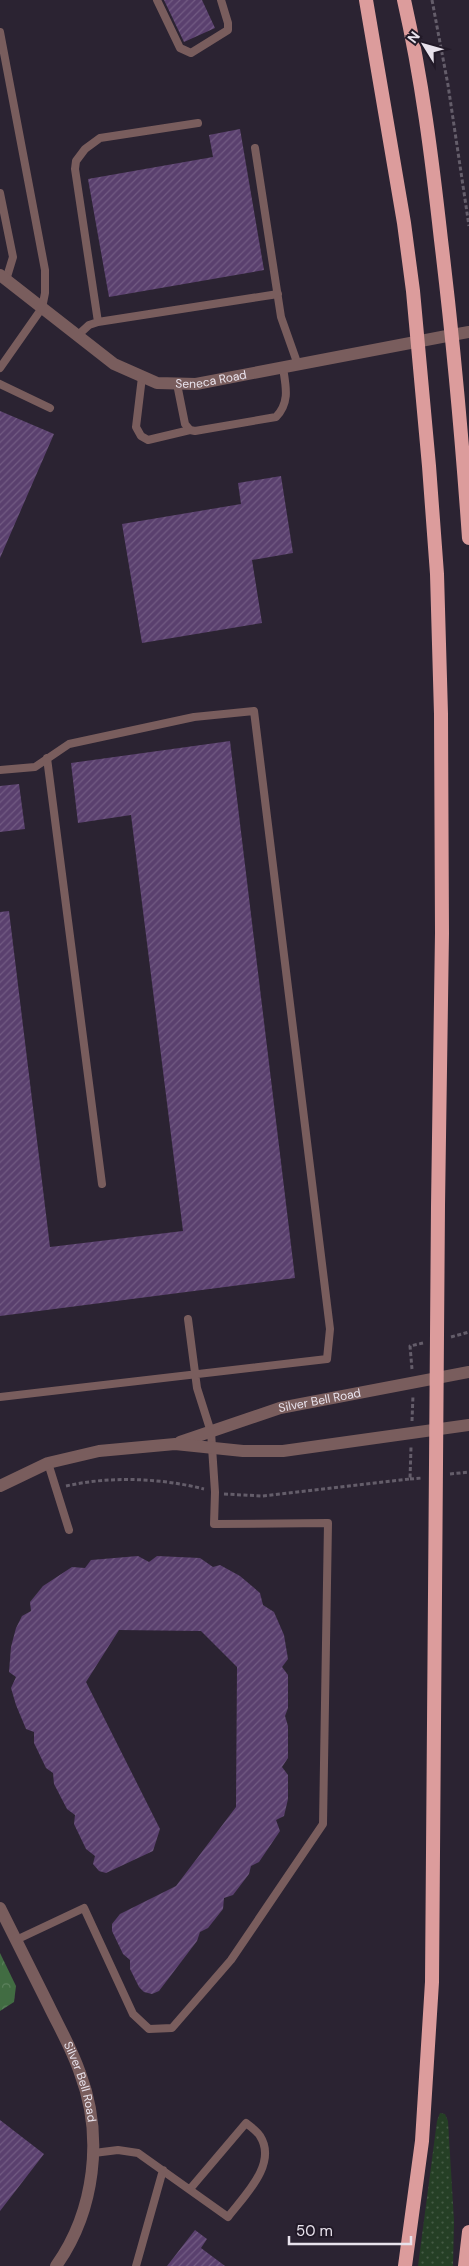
<svg xmlns="http://www.w3.org/2000/svg" width="469" height="2266" viewBox="0 0 469 2266" font-family="'DM Sans',sans-serif">
  <style>
    .grass { fill: url(#grass-dots) }
    .forest { fill: url(#forest-crowns) }
    .building { fill: url(#building-hatch) }
    .lines { fill: none; stroke-linecap: round; stroke-linejoin: round }
    .path { stroke: #645d6a; stroke-width: 3; stroke-dasharray: 4 2.5; stroke-linecap: butt }
    .service { stroke: #795d5d; stroke-width: 8 }
    .minor { stroke: #795d5d; stroke-width: 12 }
    .tertiary { stroke: #795d5d; stroke-width: 12 }
    .trunk { stroke: #dc9c9c; stroke-width: 14 }
    .labels { text-anchor: middle; dominant-baseline: central; stroke-width: 4; stroke-linejoin: round; paint-order: stroke }
    .street-label { font-size: 12px; fill: #e8e2ec; stroke: #221a28 }
  </style>
  <defs>
    <pattern id="grass-dots" width="8" height="8" patternUnits="userSpaceOnUse" patternTransform="scale(1.25)"><rect width="8" height="8" fill="#253f25"/><path d="M2 2h.1M6 6h.1" fill="none" stroke="#455a45" stroke-width="1.8" stroke-linecap="round"/></pattern>
    <pattern id="forest-crowns" width="20" height="18" patternUnits="userSpaceOnUse" patternTransform="scale(1.25)"><rect width="20" height="18" fill="#416c42"/><path d="M2 6a3 3 0 1 1 6 0M12 15a3 3 0 1 1 6 0" fill="none" stroke="#5c815d"/></pattern>
    <pattern id="building-hatch" width="6" height="6" patternUnits="userSpaceOnUse" patternTransform="scale(1.25)"><rect width="6" height="6" fill="#5a406e"/><path d="M-1 1l2-2M0 6l6-6M5 7l2-2" fill="none" stroke="#725b83"/></pattern>
  </defs>
  <rect width="100%" height="100%" fill="#2b2332"/>
  <path class="grass" d="M440,2113l5,1 3,7 6,100 -1,45h-35l19,-145z"/>
  <path class="forest" d="M0,1953l16,33 -2,16 -14,9z"/>
  <path class="building" d="M164,0h38l13,28 -31,14z
    M240,129l24,141 -155,27 -21,-118 125,-22 -4,-22z
    M0,411l54,23 -54,124z
    M281,476l12,77 -41,7 10,63 -120,20 -20,-119 119,-20 -3,-21z
    M230,741l65,537 -295,38v-404l9,-1 41,336 133,-16 -52,-416 -53,8 -7,-60z
    M19,784l6,45 -25,3v-46z
    M138,1556l11,6 8,-6 43,2 13,9 7,-2 20,11 20,17 3,12 11,7 10,23 4,24 -6,8 6,8v33l-3,8 3,10v32l-6,9 6,8v24l-4,17 -8,4 4,11 -21,31 -8,4 -2,8 -16,21 -9,3 -1,11 -15,19 -8,4 -3,9 -38,50 -7,3 -8,-2 -5,-5 -9,-18v-9l-7,-6 -11,-23v-7l8,-10 56,-28 60,-79 1,-140 -36,-36 -82,-1 -33,52 74,147 -7,22 -47,22 -7,-2 -6,-7 2,-8 -9,-7 -12,-25 1,-9 -8,-6 -13,-25 -1,-11 -7,-5 -12,-25v-11l-8,-3 -10,-24 -5,-17 5,-11 -7,-5 2,-25 5,-19 6,-12 9,-5 -1,-9 13,-16 29,-19 13,1 6,-8z
    M0,2120l44,34 -44,57z
    M195,2230l12,9 -6,9 24,18h-58z"/>
  <g class="lines">
    <path class="path" d="M432,0l16,85 21,141
      M451,1337l18,-5
      M412,1369l-2,-23 13,-3
      M412,1421l1,-26
      M450,1474l19,-2
      M410,1479l12,-1
      M66,1486c44,-10 94,-8 138,3
      M224,1494l38,2 148,-17 1,-32"/>
    <path class="service" d="M157,0l23,48 11,5 37,-23v-7l-7,-23
      M0,32l45,238v23l-3,15 -42,60
      M255,148l26,169 17,48
      M0,193l13,64 -7,23
      M98,322l-23,-153 1,-8 9,-12 15,-11 98,-15
      M77,336l12,-11 9,-3 180,-28
      M142,377l-6,50 5,9 7,4 42,-10
      M0,384l50,24
      M177,384l8,40 5,6 5,1 81,-14c14,-15 10,-30 7,-49
      M47,758l55,426
      M0,770l35,-3 34,-23 125,-27 60,-6 76,618 -3,30 -327,38
      M48,1463l21,67
      M16,1940l68,-32 49,106 16,15 23,-1 59,-68 92,-136 5,-301 -114,1 1,-32 -4,-60 -14,-44 -9,-69
      M94,2153l24,-3 20,3 90,64c16,-21 50,-53 32,-81 -3,-5 -10,-10 -14,-13l-56,66
      M136,2266l27,-96"/>
    <g class="minor">
      <path d="M452,335l17,-3"/>
      <path id="s1" d="M0,1908c16,32 32,64 48,96 11,23 24,45 32,69 24,63 15,138 -24,193"/>
    </g>
    <g class="tertiary">
      <path id="s2" d="M0,275l114,89 43,19 39,1 256,-49"/>
      <path id="s3" d="M180,1442l100,-34 189,-36"/>
      <path d="M0,1486l48,-23 51,-12 76,-7 68,7h40l186,-26"/>
    </g>
    <path class="trunk" d="M366,0l38,223 9,68 16,175 8,108 4,140 1,219 -4,273 -6,776 -10,159 -17,125
      M404,0c18,79 28,159 37,240 12,99 21,198 28,298
      M465,2266l4,-34"/>
  </g>
  <g class="labels">
    <g class="street-label">
      <text stroke="none"><textPath href="#s2" startOffset="246">Seneca Road</textPath></text>
      <text stroke="none"><textPath href="#s3" startOffset="146">Silver Bell Road</textPath></text>
      <text stroke="none"><textPath href="#s1" startOffset="192">Silver Bell Road</textPath></text>
    </g>
  </g>
  <g transform="translate(424 45) rotate(307)" stroke="#221a28" stroke-width="4" paint-order="stroke">
  <path d="M0-4L9 19L0 12L-9 19Z" fill="#e8e2ec"/>
  <text y="-8" font-size="14" font-weight="bold" text-anchor="middle" fill="#e8e2ec">N</text>
  </g>
  <path d="M289 2236v8h122v-8" fill="none" stroke="#e8e2ec" stroke-width="2.5"/>
  <text x="296" y="2236" font-size="15" fill="#e8e2ec" stroke="#221a28" stroke-width="4" paint-order="stroke">50 m</text>
</svg>
